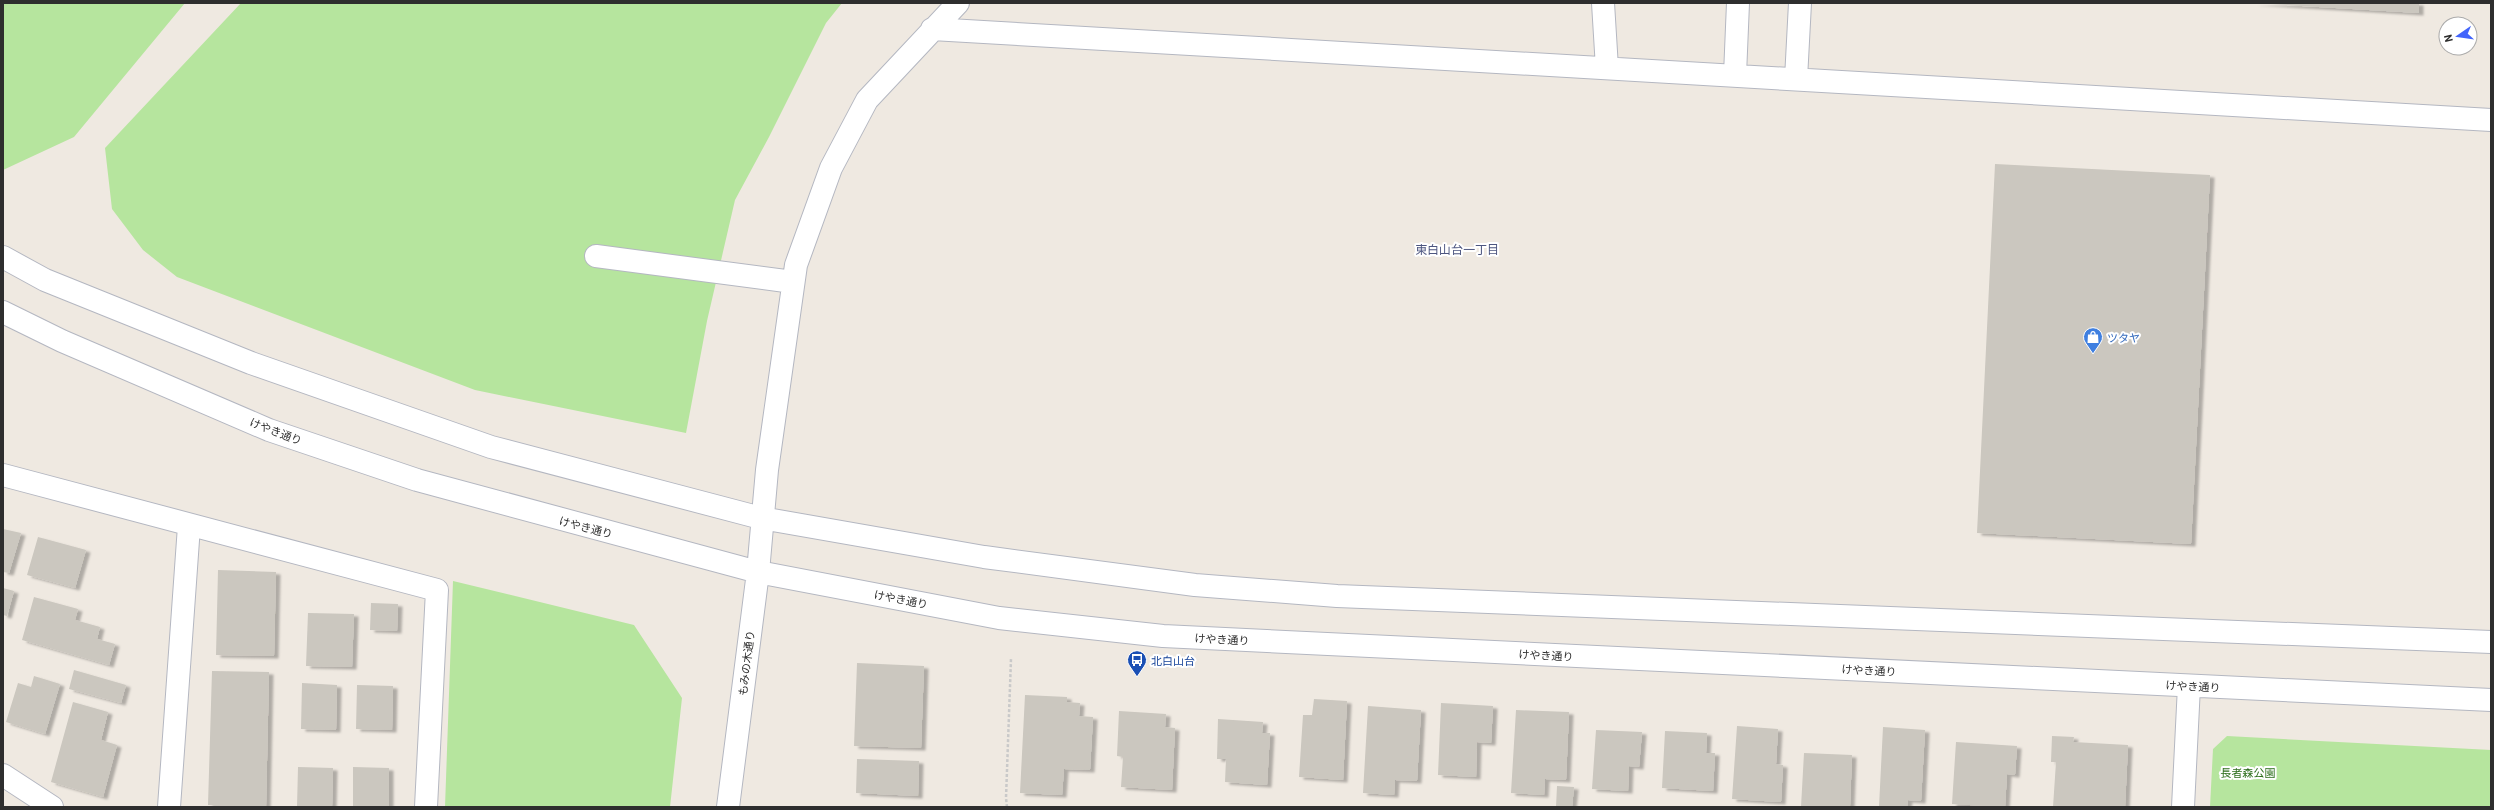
<svg xmlns="http://www.w3.org/2000/svg" width="2494" height="810" viewBox="0 0 2494 810" font-family="Barlow,'Noto Sans JP',sans-serif">
  <style>
    .green { fill: #b6e59e }
    .building { fill: #cbc7bf; filter: url(#shadow) }
    .lines { fill: none; stroke-linecap: round; stroke-linejoin: round }
    .minor-casing { stroke: #b4b7c1; stroke-width: 24 }
    .path { stroke: #c9c9c9; stroke-width: 2.5; stroke-dasharray: 3 2; stroke-linecap: butt }
    .minor { stroke: #fff; stroke-width: 22 }
    .labels { text-anchor: middle; dominant-baseline: central; stroke-width: 4; stroke-linejoin: round; paint-order: stroke }
    .shop-label { font-size: 11px; fill: #366cbe; stroke: #fff; text-anchor: start }
    .street-label { font-size: 11px; fill: #2e2e2e; stroke: #fff }
    .transit-label { font-size: 11px; fill: #164399; stroke: #fff; text-anchor: start }
    .park-label { font-size: 11px; fill: #2c6e1b; stroke: #fff }
    .neighbourhood-label { font-size: 12px; fill: #4d5680; stroke: #fff }
  </style>
  <defs>
    <filter id="shadow"><feDropShadow dx="4.5" dy="2.5" stdDeviation="1" flood-color="#0004"/></filter>
  </defs>
  <rect width="100%" height="100%" fill="#efe9e1"/>
  <path class="green" d="M3,3h182l-111,134 -71,33z
    M241,3h601l-16,20 -57,114 -34,63 -28,121 -21,112 -211,-43 -298,-113 -34,-27 -31,-41 -7,-61z
    M453,581l181,44 48,73 -12,109h-225z
    M2227,736l264,14v57h-281l3,-58z"/>
  <path class="building" d="M2253,3h166v10z
    M1995,164l215,11 -19,369 -214,-11z
    M3,529l18,4 -12,40 -6,-1z
    M38,537l48,13 -11,38 -48,-13z
    M218,570l58,2 -2,84 -58,-1z
    M3,588l11,3 -7,25 -4,-1z
    M34,597l44,12 -3,11 25,7 -3,12 18,5 -6,21 -87,-25z
    M371,603l27,1 -1,27 -27,-1z
    M308,613l46,1 -2,53 -46,-1z
    M857,663l67,3 -3,82 -67,-2z
    M74,670l52,15 -5,18 -52,-14z
    M212,671l57,1 -3,135 -58,-2z
    M34,676l26,8 -15,50 -39,-12 12,-39 13,4z
    M302,683l35,2 -1,45 -35,-1z
    M357,685l36,1 -1,44 -36,-1z
    M1025,695l42,2v5l13,1 -1,13 14,1 -3,53 -26,-1 -2,26 -42,-2z
    M1314,699l33,2 -4,79 -44,-3 4,-62h9z
    M73,702l35,10 -7,28 16,5 -14,52 -52,-15z
    M1441,703l52,3 -2,37 -14,-1 -1,35 -38,-2z
    M1368,706l53,4 -4,71 -22,-1 -1,15 -31,-2z
    M1516,710l53,2 -3,68 -21,-1 -1,16 -33,-2z
    M1119,711l47,3 -1,13 10,1 -3,62 -51,-3 2,-30 -6,-1z
    M1218,719l45,3 -1,11h8l-3,52 -42,-3 1,-23h-9z
    M1737,726l41,3 -2,35 7,1 -2,37 -49,-3z
    M1883,727l42,3 -4,71 -13,-1 -1,7h-28z
    M1596,730l46,2 -3,35 -10,-1 -1,25 -36,-2z
    M1665,731l42,2 -1,20h9l-2,38 -51,-3z
    M2052,736l22,1 -1,5 55,3 -3,62h-72l3,-45h-5z
    M1956,742l61,4 -2,29 -8,-1 -2,33 -53,-3z
    M1804,753l48,2 -2,51 -49,1z
    M857,759l62,2 -1,35 -62,-3z
    M298,767l35,1 -1,39h-35z
    M353,767l36,1v39h-36z
    M1557,786l17,1 -2,20h-16z"/>
  <g class="lines">
    <g class="minor-casing">
      <path id="minor" d="M1603,3l4,65
        M932,29l1559,91
        M1735,75l3,-72
        M1796,79l4,-76
        M596,256l197,26
        M3,257l42,23 206,83 240,84 270,71 223,39 211,28 142,11 1154,46
        M3,312l59,29 207,89 148,50 341,92 241,46 164,18 1328,64
        M3,475l434,115 -11,217
        M3,775l49,32
        M169,807l20,-281
        M728,807l30,-235 9,-102 29,-205 35,-97 36,-68 91,-97
        M2183,807l6,-121"/>
    </g>
    <path class="path" d="M1007,807l-1,-9 5,-139"/>
    <use href="#minor" class="minor"/>
  </g>
  <defs>
    <g id="shop-pin" transform="scale(1)"><path d="M0 17L-7.5 6A9.5 9.5 0 1 1 7.5 6Z" fill="#3f7fe0" stroke="#fff"/><path d="M-5-2.5h2.3a2.7 3.5 0 0 1 5.4 0H5L5.5 6h-11ZM-1.5-2.5h3a1.5 2.3 0 0 0-3 0Z" fill="#fff"/></g>
    <g id="bus-pin" transform="scale(1)"><path d="M0 17L-7.5 6A9.5 9.5 0 1 1 7.5 6Z" fill="#1a4fb4" stroke="#fff"/><path d="M-5-6H5V4H4V6H2V4H-2V6H-4V4H-5ZM-3.5-4V0h7V-4ZM-3.5 1.2v1.5H-2V1.2ZM2 1.2v1.5H3.5V1.2Z" fill="#fff"/></g>
  </defs>
  <g fill-rule="evenodd">
    <use href="#shop-pin" x="2093" y="337"/>
    <use href="#bus-pin" x="1137" y="660"/>
  </g>
  <g class="labels">
    <g class="shop-label">
      <text x="2107" y="337">ツタヤ</text>
    </g>
    <g class="street-label">
      <text transform="translate(276 431) rotate(21)">けやき通り</text>
      <text transform="translate(586 527) rotate(15)">けやき通り</text>
      <text transform="translate(901 599) rotate(11)">けやき通り</text>
      <text transform="translate(1222 639) rotate(3)">けやき通り</text>
      <text transform="translate(1546 655) rotate(3)">けやき通り</text>
      <text transform="translate(746 663) rotate(-83)">もみの木通り</text>
      <text transform="translate(1869 670) rotate(3)">けやき通り</text>
      <text transform="translate(2193 686) rotate(3)">けやき通り</text>
    </g>
    <g class="transit-label">
      <text x="1151" y="660">北白山台</text>
    </g>
    <g class="park-label">
      <text x="2248" y="772">長者森公園</text>
    </g>
    <g class="neighbourhood-label">
      <text x="1457" y="249">東白山台一丁目</text>
    </g>
  </g>
  <rect width="2494" height="810" fill="none" stroke="#2e2e2e" stroke-width="8"/>
  <g transform="translate(2458 36) rotate(257)"><circle r="19" fill="#ffffff" stroke="#ababab"/>
  <path d="M0-3L7 15L0 10L-7 15Z" fill="#4264fb"/>
  <text y="-6" font-size="11" font-weight="bold" text-anchor="middle" fill="#2e2e2e">N</text>
  </g>
</svg>
